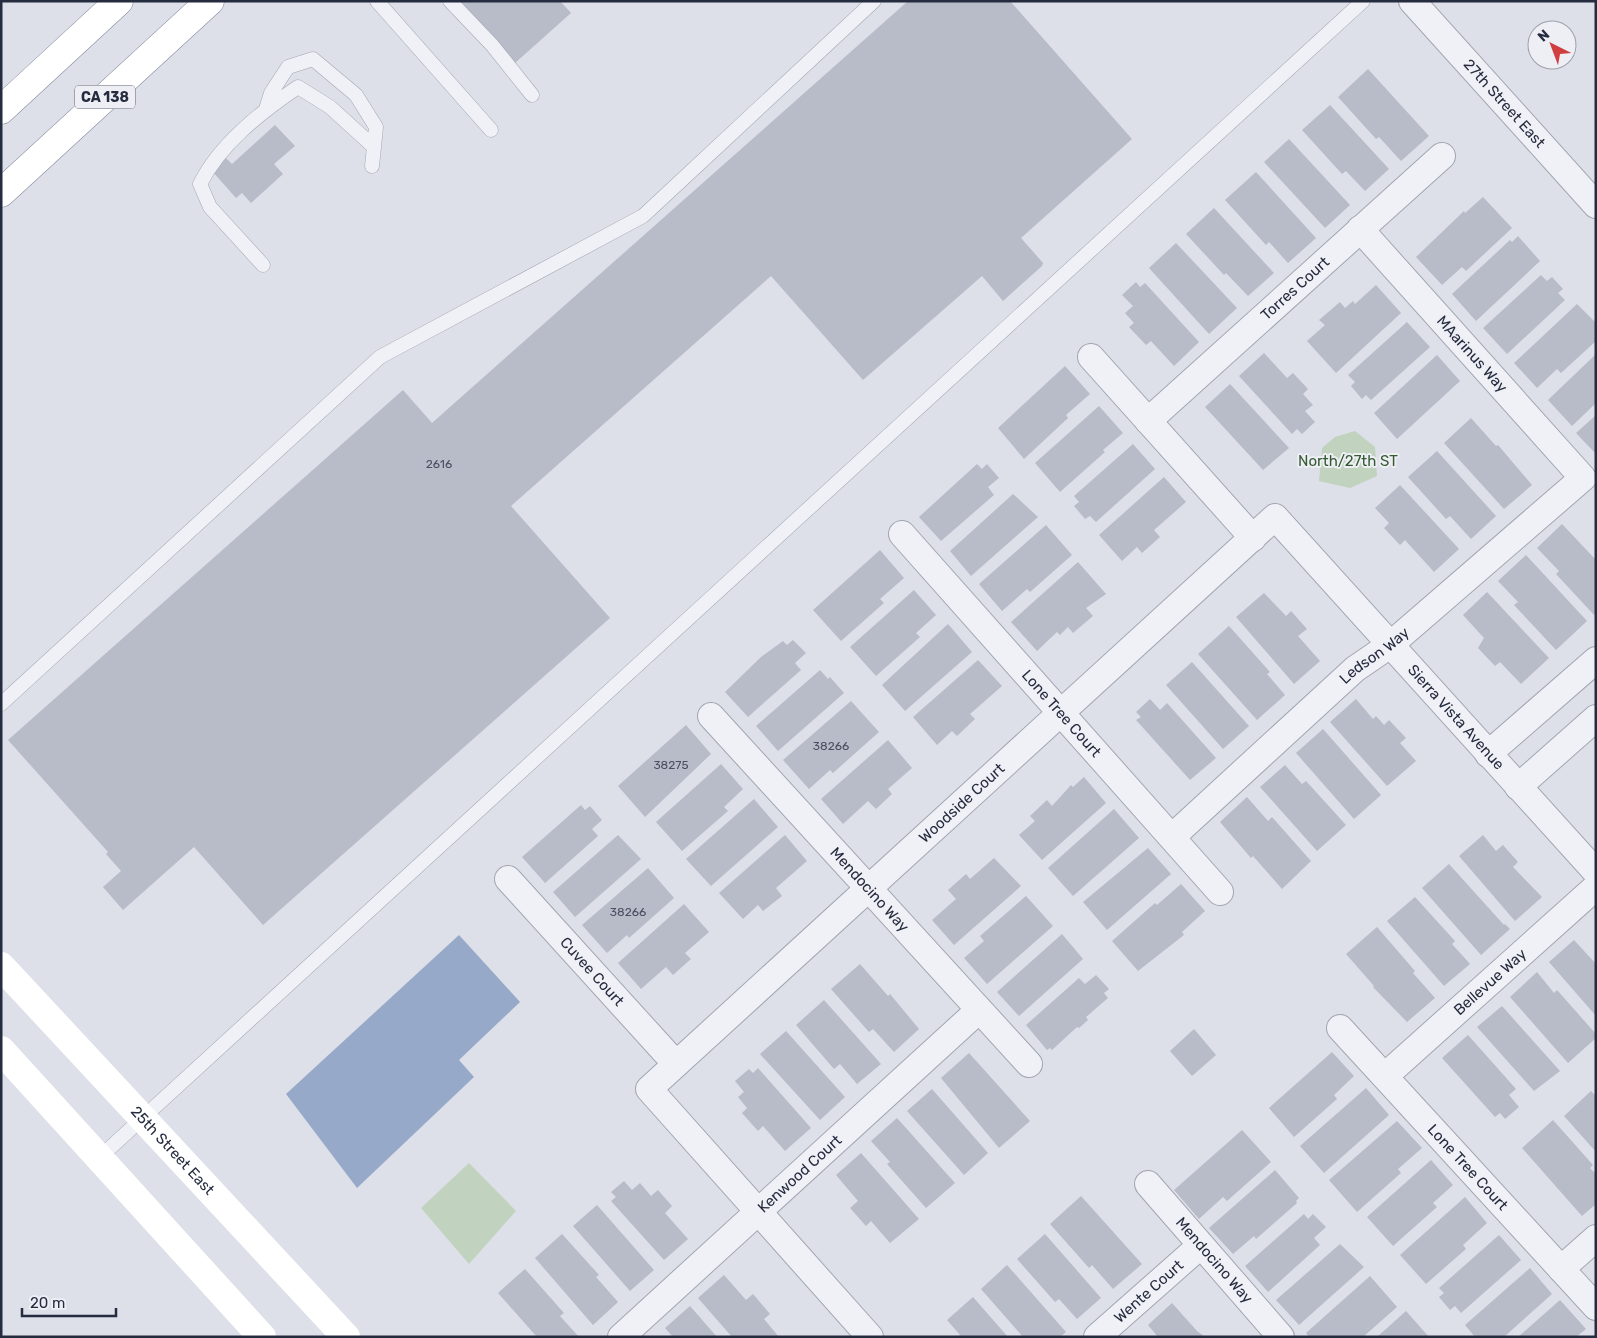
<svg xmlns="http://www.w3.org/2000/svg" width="1597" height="1338" viewBox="0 0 1597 1338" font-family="Rubik,sans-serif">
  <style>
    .green { fill: #c1d2be }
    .water { fill: #97a9c9 }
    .building { fill: #b8bbc8 }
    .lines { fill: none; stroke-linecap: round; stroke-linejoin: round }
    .service-casing { stroke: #a2a6b2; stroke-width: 15 }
    .minor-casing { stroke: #a2a6b2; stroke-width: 28 }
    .trunk-casing { stroke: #848b9f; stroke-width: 29 }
    .service { stroke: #f0f1f6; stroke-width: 14 }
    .minor { stroke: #f0f1f6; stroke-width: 26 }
    .secondary { stroke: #fff; stroke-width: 28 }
    .trunk { stroke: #fff; stroke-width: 28 }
    .labels { text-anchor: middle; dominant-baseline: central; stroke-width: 4; stroke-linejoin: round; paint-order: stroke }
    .number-label { font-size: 12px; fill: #4a5061 }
    .shield { fill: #edeff5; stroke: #626676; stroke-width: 1 }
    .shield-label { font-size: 14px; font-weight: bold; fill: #262c3f }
    .street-label { font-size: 15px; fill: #262c3f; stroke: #edeff5 }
    .park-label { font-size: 15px; fill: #365b33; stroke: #edeff5 }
  </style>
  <rect width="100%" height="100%" fill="#dde0e8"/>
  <path class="green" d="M1355,431l20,16 2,29 -27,12 -31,-7 3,-33 13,-11z
    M469,1163l47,48 -47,53 -48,-56z"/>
  <path class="water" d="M459,935l61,67 -61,58 15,17 -117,111 -71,-94z"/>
  <path class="building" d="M460,1h100l11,12 -56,50z
    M908,1h102l122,138 -111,99 22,25 -1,3 -39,35 -21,-25 -119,104 -92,-104 -260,230 99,112 -347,307 -69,-78 -71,63 -20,-23 18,-16 -15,-17 2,-2 -100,-112 395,-350 29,33z
    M1368,69l61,67 -28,25 -22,-24 -3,2 -38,-42z
    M1330,105l59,64 -24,22 -19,-20 -4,3 -40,-44z
    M275,125l20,21 -21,18 9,10 -32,29 -9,-10 -6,5 -24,-27 14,-13 6,6z
    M1289,139l61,66 -25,23 -61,-66z
    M1256,172l60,66 -28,25 -19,-21 -3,3 -41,-45z
    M1483,197l29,31 -46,43 -4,-4 -20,18 -26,-28 48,-46 1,2z
    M1214,208l60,65 -26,23 -22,-23 -2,2 -38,-41z
    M1518,236l22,25 -64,60 -24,-27 58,-54 2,2z
    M1176,243l61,65 -28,26 -60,-66z
    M1541,275l6,6 5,-4 11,12 -5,4 7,7 -58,54 -24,-26z
    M1136,282l4,5 5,-4 54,59 -25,24 -23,-25 -5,4 -17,-18 5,-4 -9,-10 8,-7 -11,-11z
    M1376,285l25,28 -65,60 -29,-32 18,-16 -6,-5 21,-18 5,6 8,-7 2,3z
    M1577,304l19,19v18l-35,32 -4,-4 -20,19 -23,-25z
    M1407,322l23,25 -59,53 -5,-5 -4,4 -11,-13 4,-4 -7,-7z
    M1264,353l23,25 6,-5 15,16 -5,5 10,11 -8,6 10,11 -13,12 -5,-5 -5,5 -53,-58z
    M1596,354v49l-24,23 -24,-26z
    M1437,355l23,26 -63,58 -23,-26z
    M1065,366l25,28 -24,21 2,3 -44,41 -26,-31z
    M1230,384l59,64 -26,22 -58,-63z
    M1099,406l24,27 -20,17 2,2 -45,40 -25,-29z
    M1596,415v39l-20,-21z
    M1471,418l25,28 2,-1 34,40 -28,24 -60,-66z
    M1133,444l22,25 -59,53 -6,-6 -5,3 -11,-13 5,-4 -5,-6z
    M1437,451l59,65 -25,23 -21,-23 -4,3 -38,-42z
    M977,464l5,5 5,-5 12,14 -11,9 6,8 -53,46 -22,-24z
    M1164,477l22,25 -32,28 6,7 -18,16 -5,-6 -15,14 -23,-26z
    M1400,485l59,64 -25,23 -29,-32 -5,5 -16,-17 5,-5 -14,-15z
    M1013,494l25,23 -67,59 -21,-25z
    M1562,524l34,36v53l-2,2 -38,-41 3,-3 -22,-23z
    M1046,525l26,30 -42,37 -3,-3 -25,22 -23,-27z
    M880,550l24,28 -24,21 4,4 -43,38 -28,-31z
    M1526,555l61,66 -31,29 -42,-45 4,-3 -20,-21z
    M1078,562l28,32 -20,14 7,8 -20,17 -5,-6 -8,8 -3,-3 -20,19 -26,-29z
    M914,590l22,25 -20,18 4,4 -44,39 -26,-29z
    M1487,592l62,66 -28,26 -21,-22 -5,4 -17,-18 6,-10 -21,-23z
    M1264,593l22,23 5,-5 16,18 -9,7 22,25 -26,23 -58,-67z
    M948,624l24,28 -67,59 -23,-26z
    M1229,626l41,46 -3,2 18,21 -28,25 -59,-66z
    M793,640l13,13 -11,10 6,7 -53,47 -23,-25 36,-35 22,-16 4,4z
    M978,660l24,26 -32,28 5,5 -18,17 -5,-5 -15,14 -24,-28z
    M1192,662l57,64 -26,23 -57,-64z
    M820,670l8,9 2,-2 14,16 -66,58 -22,-25z
    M1150,699l10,11 7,-7 49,55 -26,22 -54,-60 5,-3 -5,-5z
    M1356,699l17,20 3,-3 8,9 5,-5 17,18 -6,5 16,18 -29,25 -57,-64z
    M851,701l28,31 -46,41 -3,-3 -21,19 -26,-29z
    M686,725l25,29 -66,63 -27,-31z
    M1323,729l58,66 -27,24 -58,-66z
    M888,740l24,28 -24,21 4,5 -16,15 -8,-8 -25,23 -22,-25z
    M721,764l22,25 -19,18 4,4 -46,40 -26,-29z
    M1285,765l17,19 4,-3 40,44 -29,26 -57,-64z
    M1084,777l22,26 -64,57 -23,-25 16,-14 -5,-5 17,-16 5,6 19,-21 2,2z
    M1247,797l21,24 4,-4 39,44 -29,28 -29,-33 -2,2 -31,-36z
    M754,799l24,28 -67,59 -25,-27z
    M581,805l4,5 5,-4 12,14 -10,9 6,7 -53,47 -23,-26z
    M1114,809l25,29 -66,58 -25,-28z
    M618,835l23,24 -66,58 -22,-25z
    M785,835l22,26 -31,27 6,8 -19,15 -5,-6 -15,14 -24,-26z
    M1483,835l13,16 7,-6 15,17 -5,5 29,30 -27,24 -56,-65z
    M1148,848l23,26 -64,56 -24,-28z
    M994,858l27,28 -67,59 -22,-25 24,-21 -8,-9 18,-16 4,5z
    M1449,864l55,61 1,-1 5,5 -29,26 -59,-67z
    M648,868l26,30 -45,40 -2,-3 -20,18 -25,-28z
    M1181,884l24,27 -23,21 2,3 -46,36 -26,-30 43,-38 2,2z
    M1026,896l27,30 -66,58 -23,-26 20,-17 -4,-5z
    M1415,897l40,44 -3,3 18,20 -26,22 -57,-65z
    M684,904l25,28 -24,21 6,6 -18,16 -7,-8 -25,22 -23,-26z
    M1377,927l38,44 -2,2 22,25 -28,24 -34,-35 1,-1 -28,-32z
    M1062,934l21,25 -64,57 -22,-24z
    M1574,940l22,24v52l-47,-54z
    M860,964l28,32 2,-2 29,35 -25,23 -21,-23 -4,3 -38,-43z
    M1537,972l17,21 3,-3 39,44v4l-28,25 -58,-66z
    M1096,975l13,14 -5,4 4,5 -22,19 2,3 -9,8 -2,-1 -25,23 -2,-2 -3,2 -21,-25 53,-47 6,6z
    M824,1000l57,64 -24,20 -17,-20 -6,5 -38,-44z
    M1502,1006l58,65 -26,20 -57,-64z
    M1194,1029l22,26 -24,21 -22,-25z
    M786,1031l59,66 -25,23 -60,-66z
    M1468,1035l48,54 -7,6 10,12 -14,12 -5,-6 -5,4 -53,-59z
    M1332,1052l22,24 -20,19 3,4 -43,38 -25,-29z
    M969,1053l61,68 -31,27 -58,-70z
    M758,1068l53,60 -26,23 -22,-25 -5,5 -16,-18 5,-5 -9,-11 6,-5 -9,-11 14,-12 4,4z
    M1366,1088l23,27 -65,58 -24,-27z
    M932,1089l56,64 -24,22 -57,-64z
    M1591,1091l5,5v56l-32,-36z
    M897,1118l58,65 -29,25 -39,-44 3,-2 -19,-21z
    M1553,1120l40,45 -3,3 6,6v30l-14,12 -60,-68z
    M1397,1121l25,27 -24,21 3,4 -44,39 -28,-32z
    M1242,1130l29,32 -44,39 -4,-4 -24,22 -25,-29z
    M861,1153l58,66 -29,24 -19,-22 -5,5 -16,-18 8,-7 -22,-26z
    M1431,1160l22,25 -20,18 4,4 -44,39 -26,-29z
    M1275,1170l24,28 -3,3 1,2 -41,36 -2,-3 -21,18 -24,-26z
    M624,1181l8,9 8,-7 11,13 7,-6 14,16 -7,7 23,26 -24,21 -53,-59 5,-4 -5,-5z
    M1081,1196l61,68 -29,25 -21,-24 -3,3 -39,-44z
    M1465,1197l22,26 -24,22 3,4 -40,35 -26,-29z
    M597,1205l57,65 -24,21 -57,-65z
    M1304,1214l4,5 5,-5 13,13 -12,11 6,7 -52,47 -23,-26z
    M562,1234l37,41 -3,2 22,25 -25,23 -58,-67z
    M1045,1234l56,64 -24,21 -18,-20 -4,3 -38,-43z
    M1499,1235l22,25 -60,53 -6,-7 -5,4 -11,-13 5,-4 -5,-5z
    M1340,1244l24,23 -65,58 -23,-25z
    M1007,1265l59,67 -6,5h-37l-42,-48z
    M1530,1268l22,26 -48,43h-29l-10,-12z
    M525,1269l39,44 -4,3 19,21h-42l-39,-44z
    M724,1275l22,25 7,-6 17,20 -6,5 15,18h-47l-34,-39z
    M1370,1276l27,31 -34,30h-54l-3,-4z
    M973,1297l35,40h-51l3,-2 -13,-15z
    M1560,1300l26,29 -10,8h-58z
    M1172,1303l25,28 8,6h-47l-10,-12z
    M690,1306l27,31h-44l-8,-9z
    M1406,1311l23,26h-52z"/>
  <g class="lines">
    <g class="service-casing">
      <path id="service" d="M377,1l114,129
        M450,1l42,44 40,50
        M266,109l5,-16 17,-26 25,-8 43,36 20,32 -2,20
        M263,265l-53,-58 -10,-23c20,-40 61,-72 98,-97l32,20 44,40 -2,19
        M1,704l379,-347 263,-141 231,-215
        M99,1158l1264,-1157"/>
    </g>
    <g class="minor-casing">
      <g id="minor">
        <path id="s1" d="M1412,1l184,204"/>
        <path d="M1091,357l162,181"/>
        <path id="s2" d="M1148,421l294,-265"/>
        <path id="s3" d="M902,534l318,358"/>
        <path id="s4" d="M711,716l318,348"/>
        <path d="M1488,754l108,-94"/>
        <path d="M1518,787l78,-69"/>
        <path id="s5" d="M1172,837l183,-168 35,-24 193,-167 -223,-249"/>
        <path id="s6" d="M508,879l168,185"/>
        <path id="s7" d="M1340,1028l256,279"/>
        <path id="s8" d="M1385,1076l211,-189"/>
        <path id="s9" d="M1148,1184l133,153"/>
        <path d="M1561,1269l35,-31"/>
        <path id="s10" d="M621,1337l358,-327"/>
        <path id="s11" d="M870,1337l-221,-248 626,-572 321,355"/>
        <path id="s12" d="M1097,1337l103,-91"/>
      </g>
    </g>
    <g class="trunk-casing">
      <path id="trunk" d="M1,110l118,-109
        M1,193l209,-192"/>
    </g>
    <use href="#service" class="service"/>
    <use href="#minor" class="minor"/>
    <g class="secondary">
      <path id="s13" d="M1,966l345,371"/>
      <path d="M1,1050l261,287"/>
    </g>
    <use href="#trunk" class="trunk"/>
  </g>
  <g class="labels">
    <g class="number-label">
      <text x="439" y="464">2616</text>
      <text x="831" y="746">38266</text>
      <text x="671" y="765">38275</text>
      <text x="628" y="912">38266</text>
    </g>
    <rect class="shield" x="75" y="85.5" width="60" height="23" rx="4"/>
    <g class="shield-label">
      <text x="105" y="97">CA 138</text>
    </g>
    <g class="street-label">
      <text stroke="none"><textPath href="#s1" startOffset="138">27th Street East</textPath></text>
      <text stroke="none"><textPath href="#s2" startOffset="198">Torres Court</textPath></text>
      <text transform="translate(1472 354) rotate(48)">MAarinus Way</text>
      <text stroke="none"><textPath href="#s5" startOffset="272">Ledson Way</textPath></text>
      <text stroke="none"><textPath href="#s3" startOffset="240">Lone Tree Court</textPath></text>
      <text stroke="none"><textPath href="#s11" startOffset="1450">Sierra Vista Avenue</textPath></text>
      <text stroke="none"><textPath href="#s11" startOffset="756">Woodside Court</textPath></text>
      <text stroke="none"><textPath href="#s4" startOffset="235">Mendocino Way</textPath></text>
      <text stroke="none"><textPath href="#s6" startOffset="125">Cuvee Court</textPath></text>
      <text stroke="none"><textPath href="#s8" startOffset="141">Bellevue Way</textPath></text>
      <text stroke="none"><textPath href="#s13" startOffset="252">25th Street East</textPath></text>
      <text stroke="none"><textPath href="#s7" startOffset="189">Lone Tree Court</textPath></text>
      <text stroke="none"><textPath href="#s10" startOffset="242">Kenwood Court</textPath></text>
      <text stroke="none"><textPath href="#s9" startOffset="101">Mendocino Way</textPath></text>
      <text stroke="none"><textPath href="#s12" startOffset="69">Wente Court</textPath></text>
    </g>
    <g class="park-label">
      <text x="1348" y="461">North/27th ST</text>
    </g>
  </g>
  <rect width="1597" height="1338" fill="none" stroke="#262c3f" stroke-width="5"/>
  <g transform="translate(1552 45) rotate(318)"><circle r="24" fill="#edeff5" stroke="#9da1ac"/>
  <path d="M0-4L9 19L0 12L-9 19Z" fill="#d13e40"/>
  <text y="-8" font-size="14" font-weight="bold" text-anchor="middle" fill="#262c3f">N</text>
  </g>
  <path d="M22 1308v8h94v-8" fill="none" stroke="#262c3f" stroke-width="2.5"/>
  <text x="30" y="1308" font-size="15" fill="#262c3f" stroke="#edeff5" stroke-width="4" paint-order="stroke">20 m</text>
</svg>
